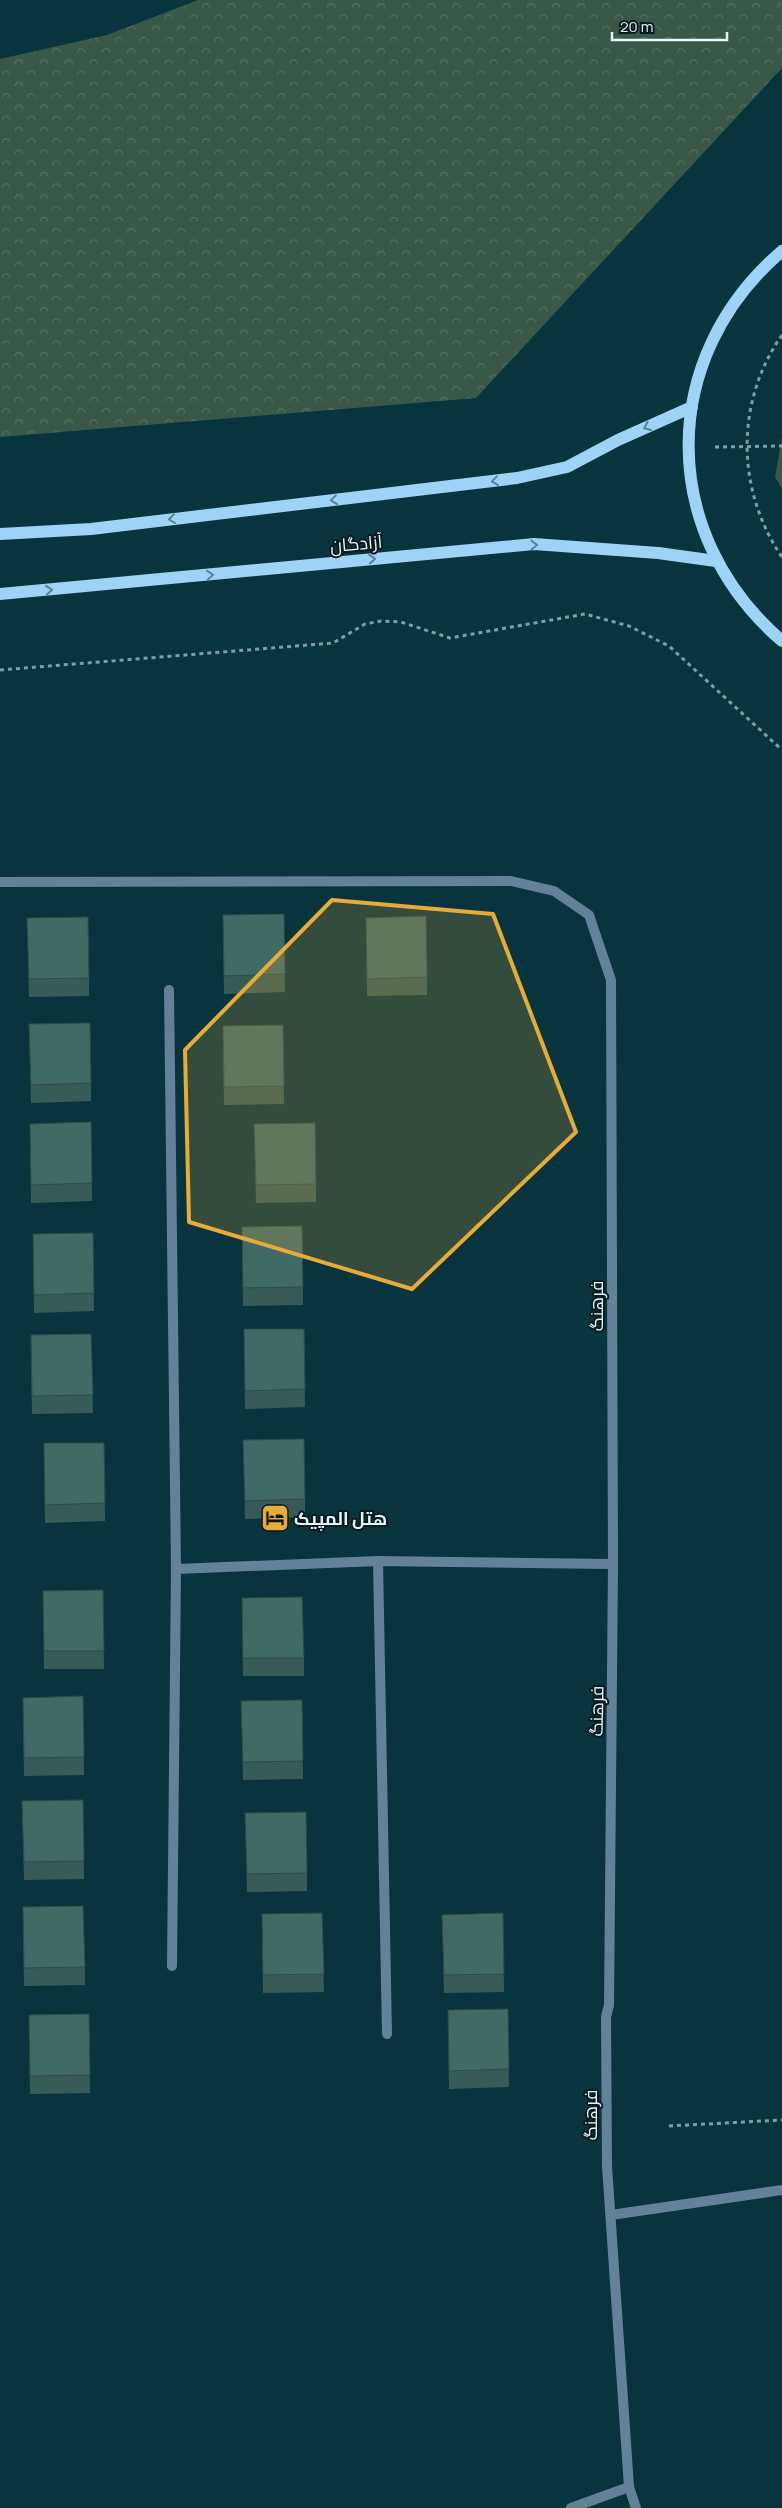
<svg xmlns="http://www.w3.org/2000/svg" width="782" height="2508" viewBox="0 0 782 2508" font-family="Manrope,Cairo,sans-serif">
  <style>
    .grass { fill: #395847 }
    .forest { fill: url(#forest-crowns) }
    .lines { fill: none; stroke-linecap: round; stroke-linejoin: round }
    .path { stroke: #7f9fa6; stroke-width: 3; stroke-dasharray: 4 4; stroke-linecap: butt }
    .street { stroke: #628298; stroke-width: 10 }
    .primary { stroke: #9ed3f8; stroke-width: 12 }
    .wall { fill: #375c57 }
    .building { fill: #406b65; stroke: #2d4b47 }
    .oneway { stroke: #5b8096 }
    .marked { fill: #e8ab37; fill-opacity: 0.2; stroke: #e8ab37; stroke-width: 4; stroke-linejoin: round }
    .labels { text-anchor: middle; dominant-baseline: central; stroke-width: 4; stroke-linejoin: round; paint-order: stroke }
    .street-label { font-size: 18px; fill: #e1f7fc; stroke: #091a1e }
    .poi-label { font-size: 18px; font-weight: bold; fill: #e1f7fc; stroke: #091a1e; text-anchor: start }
  </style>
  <defs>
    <pattern id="forest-crowns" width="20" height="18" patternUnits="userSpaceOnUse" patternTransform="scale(1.25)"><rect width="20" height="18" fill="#395847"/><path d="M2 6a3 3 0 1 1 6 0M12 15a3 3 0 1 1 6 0" fill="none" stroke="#557162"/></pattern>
  </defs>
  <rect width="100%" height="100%" fill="#08353d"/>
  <path class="grass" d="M782,437v52l-7,-12z"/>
  <path class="forest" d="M198,0h584v68l-306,330 -476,39v-378l107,-24z"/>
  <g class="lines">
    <path class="path" d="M782,335c-47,67 -46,155 0,222
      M715,447l67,-1
      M0,670l333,-27 32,-19 16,-3 20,1 49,16 135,-24 44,12 40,20 113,104
      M669,2126l113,-6"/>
    <path class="street" d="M0,882l511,-1 43,10 35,24 22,65 2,584 -4,441 -3,12 1,149 22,321 7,21
      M169,990l7,579 -4,397
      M378,1561l9,473
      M176,1569l202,-8 235,3
      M611,2215l171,-25
      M571,2508l58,-21"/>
    <path class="primary" d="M782,251c-125,107 -124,283 0,390
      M0,534l91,-5 426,-51 50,-11 51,-27 74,-33
      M0,594l534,-50 124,9 58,8"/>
  </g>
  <path class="wall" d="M284,914l1,78 -61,2 -1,-79z
    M27,918l62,60v18l-60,1z
    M366,918l61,59v18l-60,1z
    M29,1024l62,59v18l-60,2z
    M283,1025l1,79 -60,1 -1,-79z
    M91,1122l1,79 -61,2 -1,-79z
    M254,1124l62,60v18l-60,1z
    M242,1227l61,60v18l-60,1z
    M93,1233l1,78 -60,2 -1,-79z
    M244,1329h60l1,78 -60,2z
    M91,1334l2,79 -61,1 -1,-79z
    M243,1440l62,59v18l-60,2z
    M44,1443h60l1,78 -60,2z
    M103,1590l1,79h-60l-1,-78z
    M242,1598l62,60v18h-61z
    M83,1696l1,79 -60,1 -1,-78z
    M302,1700l1,79 -60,1 -2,-79z
    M83,1800l1,79 -60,1 -2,-79z
    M245,1813l62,60v18l-60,1z
    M23,1907l62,60v18l-61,1z
    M322,1913l2,79 -61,1 -1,-79z
    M503,1913l1,79 -60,1 -2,-78z
    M508,2009l1,78 -60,2 -1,-79z
    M89,2014l1,79 -60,1 -1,-79z"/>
  <path class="building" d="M284,914l1,60 -61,2 -1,-61z
    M426,916l1,61 -60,2 -1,-61z
    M88,917l1,61 -60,1 -2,-61z
    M90,1023l1,60 -60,2 -2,-61z
    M283,1025l1,61 -60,1 -1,-61z
    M91,1122l1,61 -61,2 -1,-61z
    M315,1123l1,61 -60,1 -2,-61z
    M302,1226l1,61 -60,1 -1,-61z
    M93,1233l1,60 -60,2 -1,-61z
    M244,1329h60l1,60 -60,2z
    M91,1334l2,61 -61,1 -1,-61z
    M304,1439l1,60 -60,2 -2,-61z
    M44,1443h60l1,60 -60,2z
    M103,1590l1,61h-60l-1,-60z
    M302,1597l2,61h-61l-1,-60z
    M83,1696l1,61 -60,1 -1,-60z
    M302,1700l1,61 -60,1 -2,-61z
    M83,1800l1,61 -60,1 -2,-61z
    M306,1812l1,61 -60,1 -2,-61z
    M83,1906l2,61 -61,1 -1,-61z
    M322,1913l2,61 -61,1 -1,-61z
    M503,1913l1,61 -60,1 -2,-60z
    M508,2009l1,60 -60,2 -1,-61z
    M89,2014l1,61 -60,1 -1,-61z"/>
  <defs><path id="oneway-chevron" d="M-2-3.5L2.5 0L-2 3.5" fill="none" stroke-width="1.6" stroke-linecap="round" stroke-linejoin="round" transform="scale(1.25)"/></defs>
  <g class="oneway">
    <use href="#oneway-chevron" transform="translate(647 427) rotate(156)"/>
    <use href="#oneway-chevron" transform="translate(495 481) rotate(173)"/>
    <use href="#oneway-chevron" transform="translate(334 500) rotate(173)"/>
    <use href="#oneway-chevron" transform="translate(172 519) rotate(173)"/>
    <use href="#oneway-chevron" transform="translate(534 545) rotate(-1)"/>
    <use href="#oneway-chevron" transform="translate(372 559) rotate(-5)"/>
    <use href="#oneway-chevron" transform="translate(210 575) rotate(-5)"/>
    <use href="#oneway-chevron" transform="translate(49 590) rotate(-5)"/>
  </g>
  <path class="marked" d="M332,900l161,14 83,218 -164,157 -223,-67 -4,-172z"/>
  <defs>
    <g id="hotel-square" transform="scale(1.4375)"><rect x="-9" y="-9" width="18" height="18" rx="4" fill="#e8ab37" stroke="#091a1e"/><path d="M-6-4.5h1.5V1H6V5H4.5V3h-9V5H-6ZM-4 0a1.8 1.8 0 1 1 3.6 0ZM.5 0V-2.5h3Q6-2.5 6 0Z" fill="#111"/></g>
  </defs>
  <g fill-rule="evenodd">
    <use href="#hotel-square" x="275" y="1518"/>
  </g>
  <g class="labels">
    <g class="street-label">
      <text transform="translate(356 543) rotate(-5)">آزادگان</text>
      <text transform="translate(596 1306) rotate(-90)">فرهنگ</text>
      <text transform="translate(596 1711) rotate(-89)">فرهنگ</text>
      <text transform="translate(590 2115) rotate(-90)">فرهنگ</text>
    </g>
    <g class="poi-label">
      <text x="294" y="1518">هتل المپیک</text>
    </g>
  </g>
  <path d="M612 32v8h115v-8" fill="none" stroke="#e1f7fc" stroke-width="2.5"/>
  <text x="620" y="32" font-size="15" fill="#e1f7fc" stroke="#091a1e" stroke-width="4" paint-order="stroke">20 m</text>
</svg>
